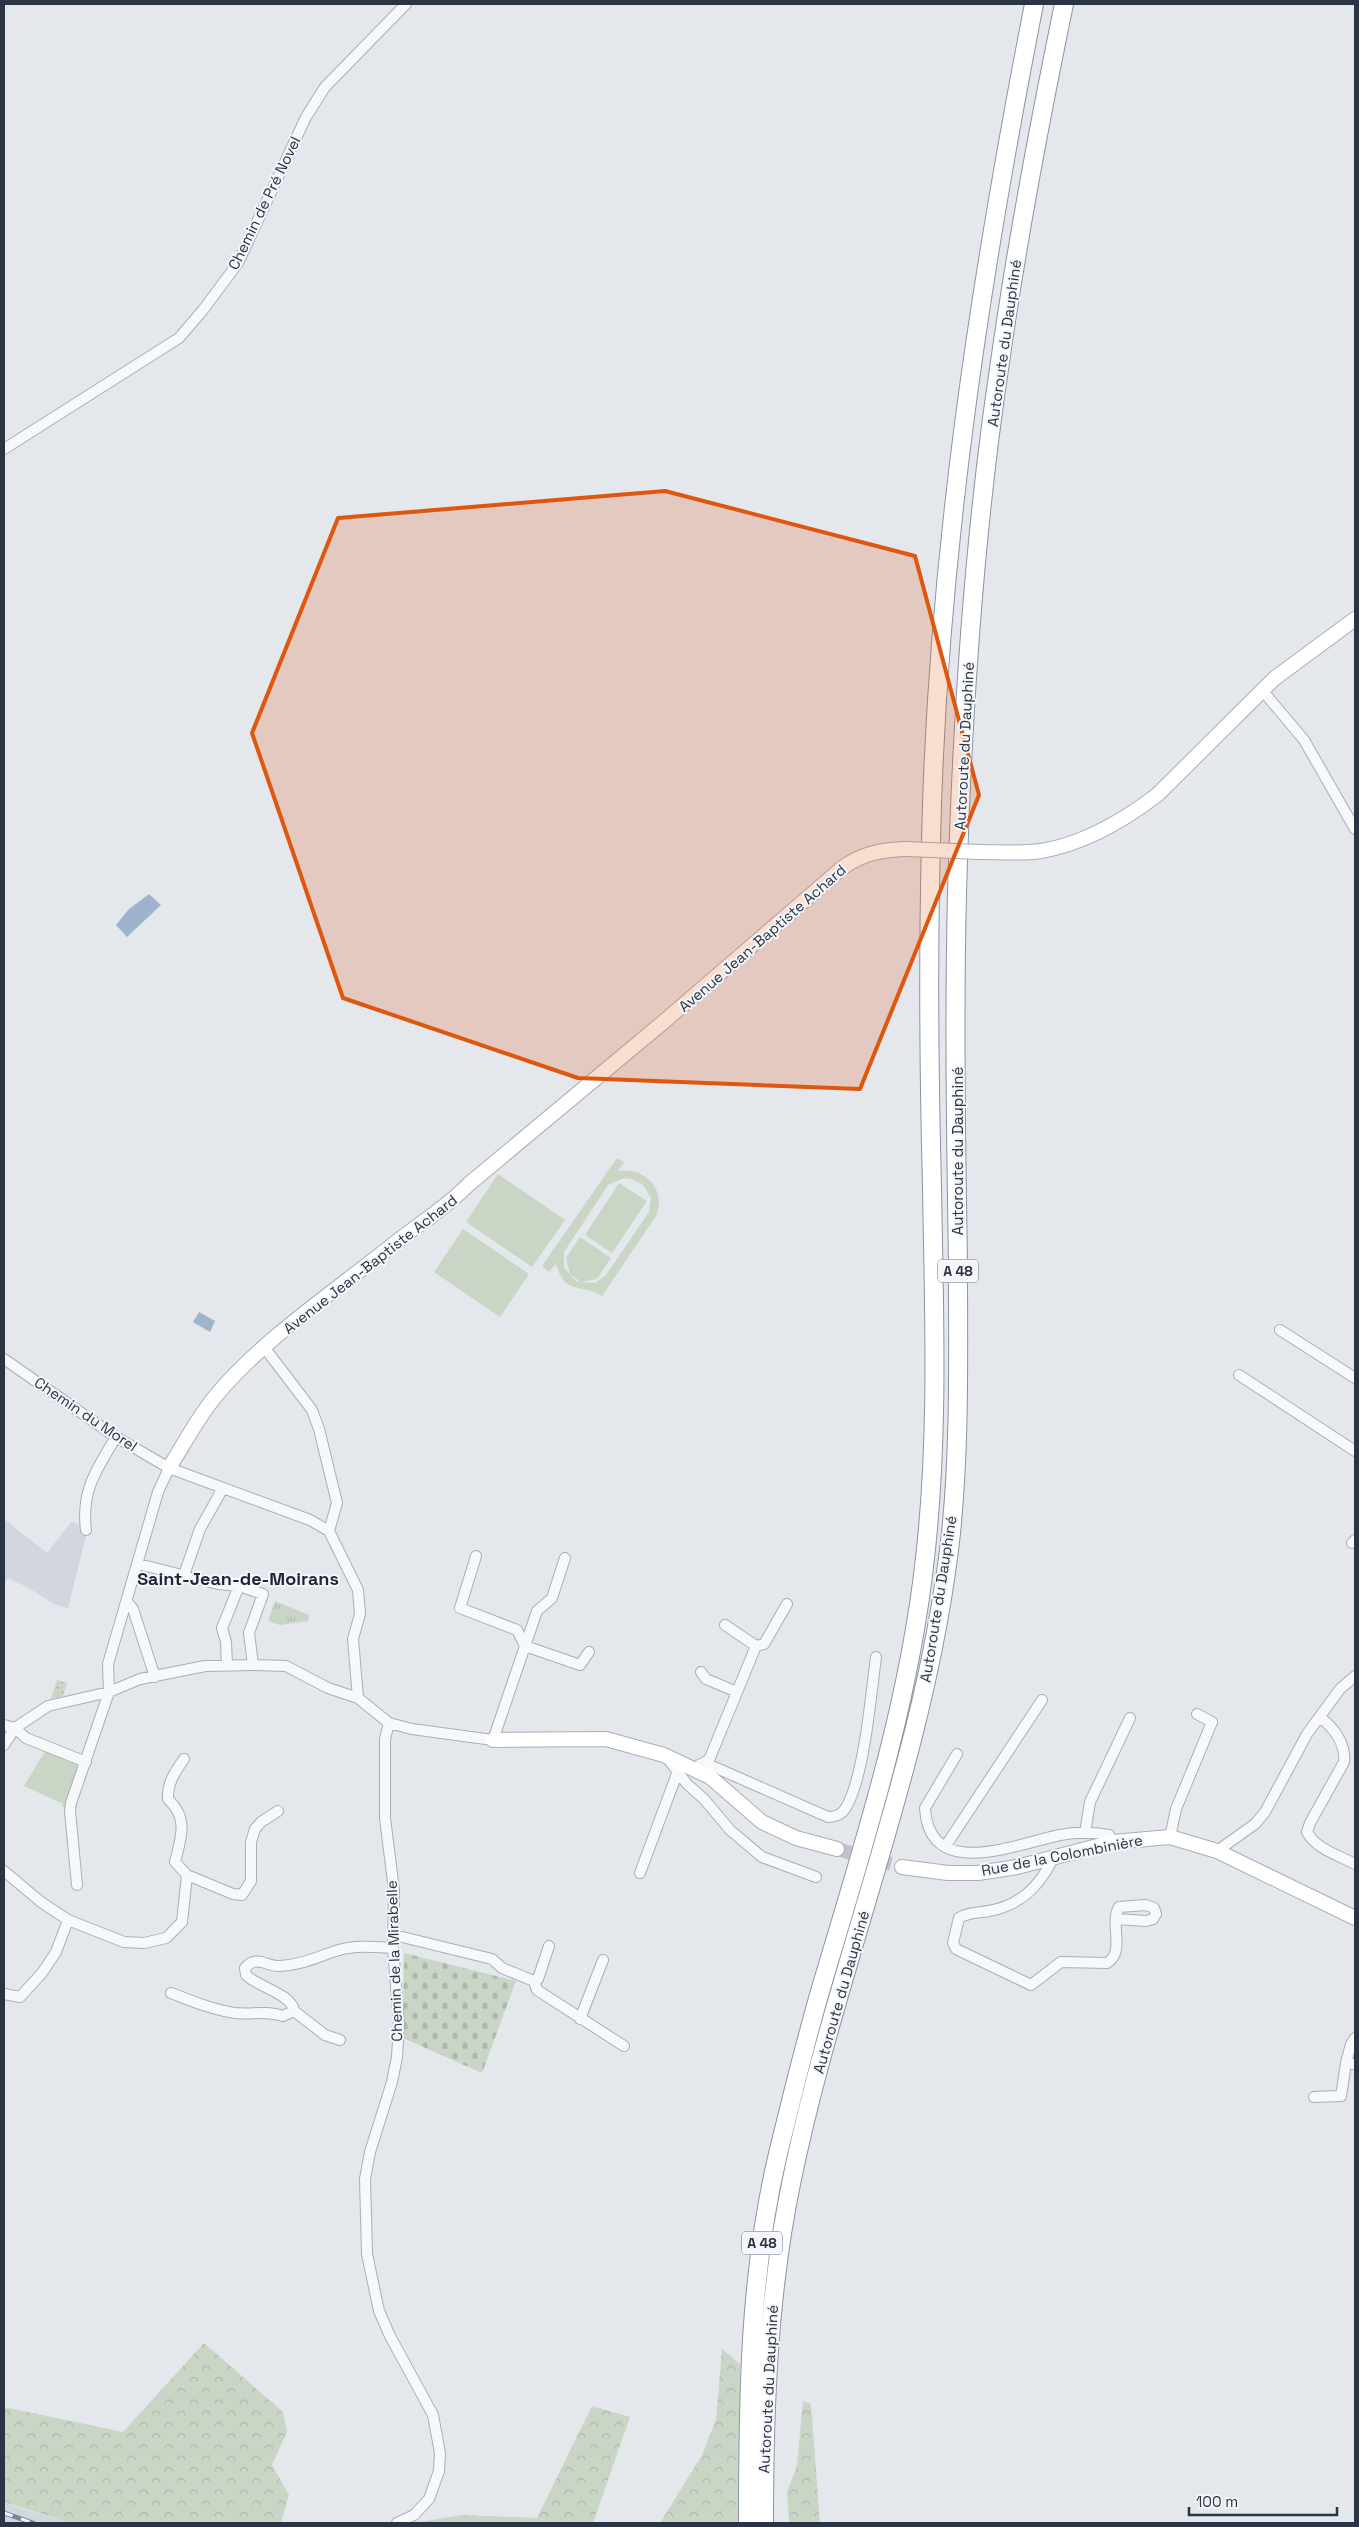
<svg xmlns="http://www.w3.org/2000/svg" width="1359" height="2527" viewBox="0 0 1359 2527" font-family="'Space Grotesk',sans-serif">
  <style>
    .built { fill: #d2d6de }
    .grass { fill: url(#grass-dots) }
    .forest { fill: url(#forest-crowns) }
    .cemetery { fill: url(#cemetery-stones) }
    .park { fill: url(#park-tufts) }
    .garden { fill: #c9d6c5; fill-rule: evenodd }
    .water { fill: #9fb4cc }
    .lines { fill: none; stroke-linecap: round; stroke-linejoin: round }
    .secondary-tunnel { stroke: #bfc3cb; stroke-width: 14; stroke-dasharray: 14 7; stroke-linecap: butt }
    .street-casing { stroke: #a9aeb7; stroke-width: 12 }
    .secondary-casing { stroke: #a9aeb7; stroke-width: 16 }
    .highway-casing { stroke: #8b94a3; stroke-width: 20 }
    .street { stroke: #f7f8fa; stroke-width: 10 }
    .secondary { stroke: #fff; stroke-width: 14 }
    .highway { stroke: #fff; stroke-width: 18 }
    .rail-casing { stroke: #7d8696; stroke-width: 5 }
    .rail { stroke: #f4f6f9; stroke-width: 3; stroke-dasharray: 9; stroke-linecap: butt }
    .secondary-bridge-casing { stroke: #a9aeb7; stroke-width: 16; stroke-linecap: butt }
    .secondary-bridge { stroke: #fff; stroke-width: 14 }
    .marked { fill: #df570f; fill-opacity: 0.2; stroke: #df570f; stroke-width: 4; stroke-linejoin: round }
    .labels { text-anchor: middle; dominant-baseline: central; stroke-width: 4; stroke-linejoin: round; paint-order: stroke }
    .shield { fill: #f4f6f9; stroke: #676e7b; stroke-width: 1 }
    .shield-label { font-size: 14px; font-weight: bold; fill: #2b3445 }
    .street-label { font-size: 15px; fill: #2b3445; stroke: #f4f6f9 }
    .quarter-label { font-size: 18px; font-weight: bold; fill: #1d2536; stroke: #f4f6f9 }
  </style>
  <defs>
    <pattern id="grass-dots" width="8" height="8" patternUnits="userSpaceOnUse" patternTransform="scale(1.25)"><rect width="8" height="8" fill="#c9d6c5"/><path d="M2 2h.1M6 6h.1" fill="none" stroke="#adb8ab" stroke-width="1.8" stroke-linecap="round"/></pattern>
    <pattern id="forest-crowns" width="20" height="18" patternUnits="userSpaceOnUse" patternTransform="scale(1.25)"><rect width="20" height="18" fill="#c9d6c5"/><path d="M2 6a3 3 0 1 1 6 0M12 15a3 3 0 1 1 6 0" fill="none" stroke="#adb8ab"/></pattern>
    <pattern id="cemetery-stones" width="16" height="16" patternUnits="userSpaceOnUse" patternTransform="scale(1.25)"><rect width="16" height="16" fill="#c9d6c5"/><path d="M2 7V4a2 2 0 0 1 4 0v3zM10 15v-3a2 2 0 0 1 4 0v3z" fill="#adb8ab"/></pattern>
    <pattern id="park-tufts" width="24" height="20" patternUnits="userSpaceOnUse" patternTransform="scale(1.25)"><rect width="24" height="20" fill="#c9d6c5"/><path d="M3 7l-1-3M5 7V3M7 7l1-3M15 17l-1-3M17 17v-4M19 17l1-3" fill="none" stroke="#adb8ab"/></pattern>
  </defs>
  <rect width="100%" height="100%" fill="#e4e7ec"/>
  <path class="built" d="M4,1519l43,34 25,-32 13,8 1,7 -18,72 -14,-4 -25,-16 -21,-10 -4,5z
    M4,2502l9,4 58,17h-67z"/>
  <path class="grass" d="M57,1680l10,3 -4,13 -12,3z"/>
  <path class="forest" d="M204,2343l79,69 4,20 -15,33 17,30 -8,28h-210l-67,-21v-95l119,25z
    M722,2349l18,15 -2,159h-78l42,-68 14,-35z
    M803,2401l8,3 9,119h-31l-2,-31 10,-26z
    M592,2406l38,11 -37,106h-181l50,-8 75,3z"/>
  <path class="cemetery" d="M404,1953l112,28 -34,92 -79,-35z"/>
  <path class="park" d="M566,1258l31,21 -16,3 -11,-8z
    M275,1601l34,14 -1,6 -28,4 -12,-4z"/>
  <path class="garden" d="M617,1158l7,4 -6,9c27,-4 49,18 38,45l-54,80c-19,-13 -37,1 -46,-32l-7,8 -7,-6zM624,1178l8,1 11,6 8,13 -2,14 -43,63 -11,8 -17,-1 -6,-5 -8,-10v-15l44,-67z
    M498,1174l67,46 -33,47 -66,-45z
    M619,1183l28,18 -35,52 -27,-18z
    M463,1229l66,45 -29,43 -66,-45z
    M580,1237l31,21 -14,21 -31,-21z
    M45,1751l36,16 -15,41 -4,-2 1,-2 -39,-18z"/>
  <path class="water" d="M149,894l12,11 -34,32 -11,-12 13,-16z
    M199,1312l16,9 -5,11 -17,-10z"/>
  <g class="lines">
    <path class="secondary-tunnel" d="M837,1849l65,18"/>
    <g class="street-casing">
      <path id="street" d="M4,449l175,-111 24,-28 35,-47 68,-146 19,-30 81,-83
        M1262,690l42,50 51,89
        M1280,1330l75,48
        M264,1347l48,63 7,19 18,74 -8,28
        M4,1359l112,78 53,31 141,52 19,11
        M1239,1375l116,76
        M86,1530c-5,-40 11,-61 30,-93
        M329,1531l29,59 2,24 -7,25 5,59
        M1352,1543l3,-3
        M476,1556l-16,52 57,22 8,16 55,19 9,-13
        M138,1564l80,20 21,2 24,8 -14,39 4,32
        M184,1575l16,-46 23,-41
        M127,1602l6,7 22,68
        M756,1646l8,-2 23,-40
        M227,1665l-1,-23 -4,-14 17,-42
        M701,1672l5,7 31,13
        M1320,1717c14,11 26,27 24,45l-34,61 -3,9c9,17 31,23 48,32
        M389,1723l-4,16v79l9,72 -1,58 6,76 -2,33 -5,25 -22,70 -5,27 2,75 12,57 11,25 43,79 7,38 -1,18 -10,28 -15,16 -17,8
        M4,1725l11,3 11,10 60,24
        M4,1745l11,-17 33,-22 61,-14 31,-13 65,-13 48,-1 33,1 42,22 30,10 31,25 23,6 81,11 44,-129 15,-13 13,-40
        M957,1754l-32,54c4,74 91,36 135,27 15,-3 33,-3 49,0l4,7
        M184,1759c-9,13 -17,24 -16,40 21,20 13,38 7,63l12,13
        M668,1759l19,25 17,15 26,31 32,27 54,20
        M699,1765l10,-5 47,-114 -31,-21
        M693,1768l19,-2 116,51c7,0 13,-2 17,-8 19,-29 26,-115 31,-152
        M1085,1833l5,-31 40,-84
        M1170,1837l6,-28 36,-87 -15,-8
        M945,1847l97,-147
        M1217,1851l38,-27 10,-12 42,-78 33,-45 15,-13
        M1053,1858c-13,28 -32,47 -64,53 -11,2 -21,1 -30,7l-6,25 3,6 75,36 30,-23 46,1c19,-11 2,-40 12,-56l27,-2 8,3 2,6 -3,5 -7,2 -29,-2
        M4,1871l37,31 27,18 56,22 20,1 22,-5 16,-16 5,-47 46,19 9,1 9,-14v-39l4,-13 6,-7 17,-11
        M640,1873l38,-102
        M77,1885l-7,-74 1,-8 38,-111 -1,-28 50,-172 11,-24
        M394,1935l98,24 10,9 32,13 3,9 87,56
        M534,1981l4,-2 11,-33
        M171,1993c21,8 42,17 64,20 18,2 29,-3 48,3l11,-5c-2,-17 -36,-24 -48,-36l-1,-7c12,-14 22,-1 35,-2 22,-1 39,-10 59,-16 18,-5 36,-3 54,-2
        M4,1994l16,3 22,-24 14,-21 12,-32
        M294,2011l31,24 15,5
        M580,2019l23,-59
        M1346,2063l5,-19 4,-6
        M1314,2097l27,-1 5,-33 9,1"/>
    </g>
    <g class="secondary-casing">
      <path id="secondary" d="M980,852c20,0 41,2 61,-1 42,-7 82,-30 116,-56l118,-117 80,-59
        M169,1468c15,-24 28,-49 45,-70 46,-57 124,-109 181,-155 25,-20 52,-36 74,-59l198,-165 175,-151c21,-15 39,-18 64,-19
        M493,1740l113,-1 58,16 46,22 52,45 34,16 41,11
        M902,1867l46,6h30l39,-6 96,-25 57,-5 47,14 138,67"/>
    </g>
    <g class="highway-casing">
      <path id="highway" d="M748,2523c0,-124 1,-248 30,-369 15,-62 30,-124 49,-186 40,-134 83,-270 98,-410 14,-123 9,-247 7,-371 -3,-115 -4,-230 -1,-346 6,-282 49,-561 103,-837
        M764,2523c0,-116 4,-230 28,-344 45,-217 135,-424 159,-646 9,-89 7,-179 7,-269 -2,-123 -4,-247 -1,-371 5,-175 16,-350 42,-524 17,-122 40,-244 65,-365"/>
    </g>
    <use href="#street" class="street"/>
    <use href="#secondary" class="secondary"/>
    <use href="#highway" class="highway"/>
    <g class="rail-casing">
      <path id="rail" d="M4,2513l29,10"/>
    </g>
    <use href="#rail" class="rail"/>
    <g class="secondary-bridge-casing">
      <path id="secondary-bridge" d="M906,849l74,3"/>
    </g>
    <use href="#secondary-bridge" class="secondary-bridge"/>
  </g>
  <path class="marked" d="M665,491l250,65 64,239 -119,294 -282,-11 -235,-80 -91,-265 86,-215z"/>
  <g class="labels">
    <g class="shield">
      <rect x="938" y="1259.5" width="40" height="23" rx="4"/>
      <rect x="742" y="2231.5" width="40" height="23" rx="4"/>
    </g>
    <g class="shield-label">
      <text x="958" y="1271">A 48</text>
      <text x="762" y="2243">A 48</text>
    </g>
    <g class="street-label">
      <text transform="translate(264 203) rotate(-64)">Chemin de Pré Novel</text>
      <text transform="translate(1004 343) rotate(-82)">Autoroute du Dauphiné</text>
      <text transform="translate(964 746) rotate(-87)">Autoroute du Dauphiné</text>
      <text transform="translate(762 938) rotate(-41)">Avenue Jean-Baptiste Achard</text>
      <text transform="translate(957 1151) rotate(-90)">Autoroute du Dauphiné</text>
      <text transform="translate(370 1264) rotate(-38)">Avenue Jean-Baptiste Achard</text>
      <text transform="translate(86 1414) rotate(34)">Chemin du Morel</text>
      <text transform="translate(938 1599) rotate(-81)">Autoroute du Dauphiné</text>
      <text transform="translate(1062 1855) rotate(-11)">Rue de la Colombinière</text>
      <text transform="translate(394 1961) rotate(-92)">Chemin de la Mirabelle</text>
      <text transform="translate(841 1992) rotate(-74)">Autoroute du Dauphiné</text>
      <text transform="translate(768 2389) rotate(-87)">Autoroute du Dauphiné</text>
    </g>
    <g class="quarter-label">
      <text x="238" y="1578">Saint-Jean-de-Moirans</text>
    </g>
  </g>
  <rect width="1359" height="2527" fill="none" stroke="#2b3445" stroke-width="10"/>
  <path d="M1189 2507v8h148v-8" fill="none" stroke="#2b3445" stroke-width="2.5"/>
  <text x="1196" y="2507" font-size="15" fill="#2b3445" stroke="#f4f6f9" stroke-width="4" paint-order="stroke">100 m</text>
</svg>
